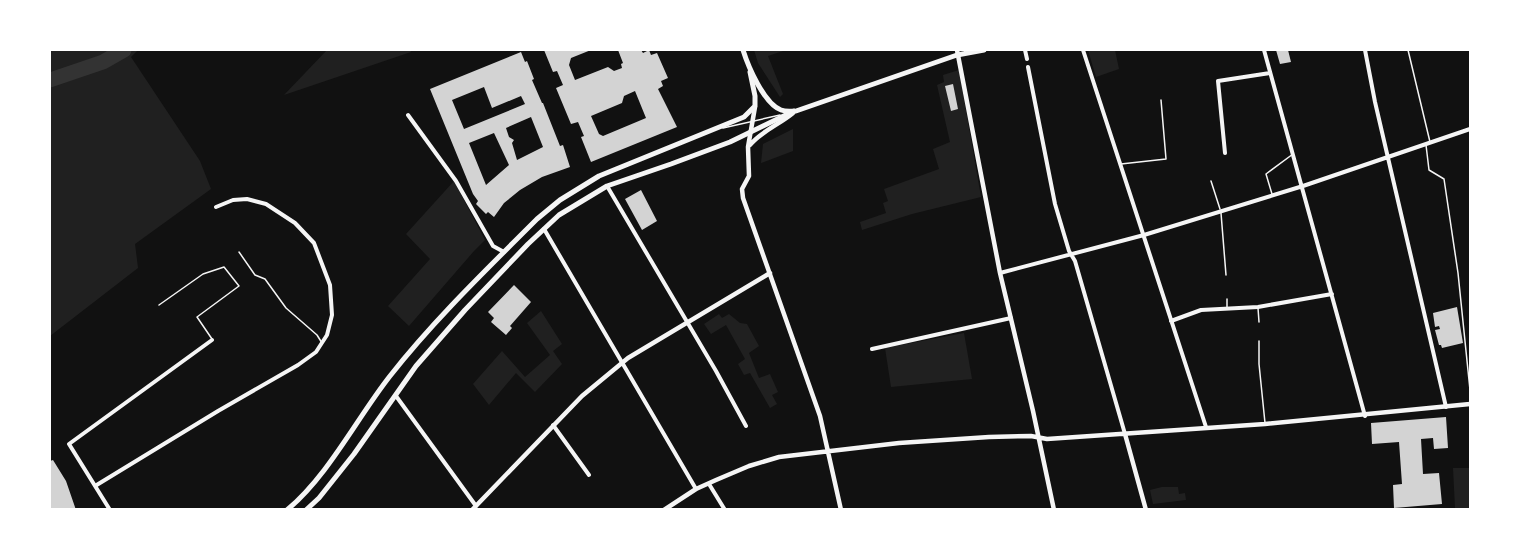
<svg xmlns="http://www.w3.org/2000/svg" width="1520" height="559" viewBox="0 0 1520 559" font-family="Overpass,sans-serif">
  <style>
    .green { fill: #202020 }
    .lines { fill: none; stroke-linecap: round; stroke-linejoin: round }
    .river { stroke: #333; stroke-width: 15 }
    .building { fill: #d3d3d3; fill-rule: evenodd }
    .service { stroke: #f5f5f5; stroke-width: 1.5 }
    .minor { stroke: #f5f5f5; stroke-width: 4 }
    .tertiary { stroke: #f5f5f5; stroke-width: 4.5 }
    .secondary { stroke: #f5f5f5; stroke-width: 5 }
    .primary { stroke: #f5f5f5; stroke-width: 5 }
  </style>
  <rect width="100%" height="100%" fill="#111"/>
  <path class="green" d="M50,50h88l-7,7 69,104 11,28 -76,55 3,24 -88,68z
    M327,50h83l1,2 -127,43z
    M754,50h28l1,1 -15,5 15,38 -3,3 -22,-34z
    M1088,50h27l4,19 -23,8z
    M959,70l22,127 -69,17 -50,16 -2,-8 26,-9 -3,-10 5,-2 -4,-12 55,-20 -6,-20 17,-7 -13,-57 7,-3 -1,-7z
    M793,129v22l-32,12 2,-19z
    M454,181l31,59 -11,11 -65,75 -21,-20 42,-47 -24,-25z
    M541,311l21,33 -9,7 9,13 -27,28 -19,-19 -27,32 -16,-21 29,-33 23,26 25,-22 -23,-32z
    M719,314l3,4 7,-4 11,9 7,1 12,22 -10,7 10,25 11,-4 8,18 -6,3 5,9 -7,4 -20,-35 -6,2 -6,-11 7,-5 -19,-34 -15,9 -7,-10z
    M964,333l8,46 -81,8 -6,-39z
    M1453,468h17v41h-18l3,-1z
    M1162,487h16l1,7 6,-1 1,7 -33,4 -3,-14z"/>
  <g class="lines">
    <path class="river" d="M50,80l53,-18 21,-12"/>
  </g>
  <path class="building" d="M544,50h47l-20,8 -2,7 6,15 33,-13 6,4 8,-3 -1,-4 2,-1 -5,-13h23l2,3 6,-3 2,5 6,-2 11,25 -7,3 2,5 -5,3 19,38 -86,35 -10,-25 3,-1 -6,-14 -7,2 -15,-36 7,-3 -6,-14 -4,1zM635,91l11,27 -43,18 -4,-2 -8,-18 31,-13 2,-7z
    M1276,50h12l3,12 -11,2z
    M521,52l4,10 2,-1 7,18 -2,1 10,23h1l17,43 3,-1 7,22 -28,10 -22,13 -16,13 -10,14 -6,-5 -2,2 -10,-10 2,-3 -5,-7 -43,-105zM484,87l8,21 29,-12 4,8 -61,25 -12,-29zM531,117l12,30 -26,13 -5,-17 2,-3 -5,-3 -3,-9zM494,133l15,32 -23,20 -17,-42z
    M953,84l5,25 -7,2 -6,-25z
    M641,190l16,31 -15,9 -17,-31z
    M514,285l17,17 -21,24 2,2 -6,7 -15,-13 3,-4 -6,-6z
    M1457,307l6,36 -21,5 -1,-3h-2l-4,-15 5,-1 -1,-3 -4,1 -2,-14z
    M1446,417l2,31 -14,1 -1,-11 -12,1 2,35 16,-1 3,31 -48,4 -1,-23 9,-1 -3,-42 -27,2 -1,-21z
    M53,460l13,21 10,29h-26v-49z"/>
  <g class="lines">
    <path class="service" d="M1408,50l22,92
      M723,128l57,-13
      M1426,145l3,25 15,9 14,94 12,117
      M1121,164l45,-5 -5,-59
      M1211,181l9,28
      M1272,194l-6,-20 27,-20
      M1221,213l5,62
      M239,252l16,23 10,4 21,29 31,27 5,8
      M1227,299v8
      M159,305l44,-31 21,-7 15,19 -42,31 15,22
      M1258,308l1,14
      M1259,341v23l6,59"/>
    <path class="minor" d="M1025,50l2,9
      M1083,50l123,377
      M1264,50l101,366
      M1365,50l10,52 71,305
      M1028,67l27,137 14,47 6,10 50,173
      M408,115l48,66 37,65 11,6
      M1225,153l-7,-72 52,-8
      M607,186l109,185 30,55
      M544,229l152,260
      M1000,273l144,-38 159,-49 167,-57
      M1171,321l30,-11 57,-3 74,-13
      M872,349l139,-31
      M396,396l80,110
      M553,425l36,50
      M709,484l16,26
      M95,486l123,-75 80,-46 18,-13 11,-17 5,-20 -2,-30 -16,-42 -19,-20 -29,-19 -19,-5 -14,1 -17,7
      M110,510l-41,-66 143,-104"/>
    <path class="tertiary" d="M957,50l43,223 33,138 21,99
      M755,107l-7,40 1,29 -7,13 1,9 77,218 21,94
      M750,145c10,-13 30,-21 43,-32
      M1125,434l21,76
      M472,510l110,-114 46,-38 142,-85
      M664,510l32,-21 20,-9 33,-14 30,-9 120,-14 90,-6 42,-1 16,3 218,-15 205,-20"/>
    <path class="secondary" d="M287,510c41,-34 70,-92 103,-134 44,-56 97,-107 147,-157l23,-19 39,-24 145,-59 11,-11v-10l-5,-24
      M306,510l13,-12 35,-44 62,-88 49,-56 63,-66 31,-29 48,-29 64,-22 59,-22 64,-31"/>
    <path class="primary" d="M743,50c5,16 21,54 38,60 5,2 10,1 15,1l161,-56 27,-5"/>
  </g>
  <rect width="1520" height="559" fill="none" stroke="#ffffff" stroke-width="102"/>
</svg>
